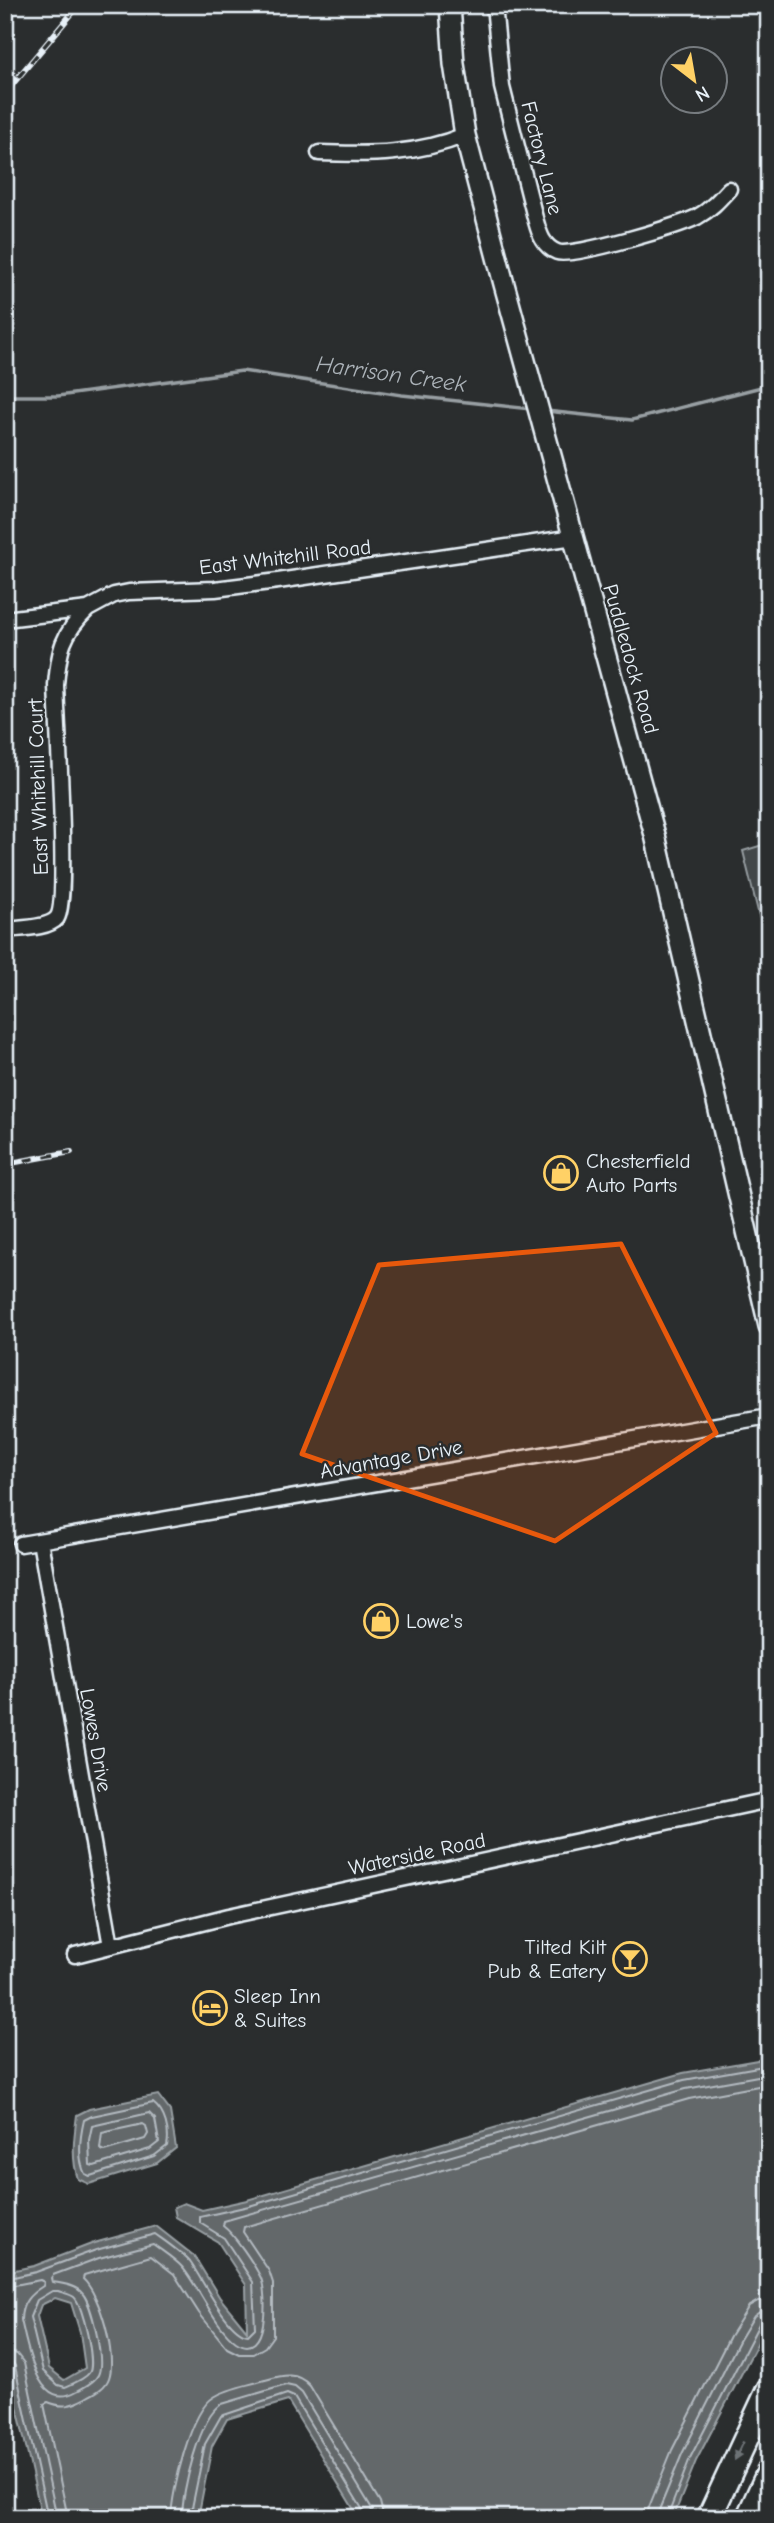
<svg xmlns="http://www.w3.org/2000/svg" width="774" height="2523" viewBox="0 0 774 2523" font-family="'Comic Neue',sans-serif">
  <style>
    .green { fill: #424648; stroke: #959ca0; stroke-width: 2 }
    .water { fill: #63686b; stroke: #989fa3; stroke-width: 2; fill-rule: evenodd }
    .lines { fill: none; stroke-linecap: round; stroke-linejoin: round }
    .shore { stroke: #b3bac0; stroke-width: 2 }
    .stream { stroke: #989fa3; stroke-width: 3.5 }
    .street-casing { stroke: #e8f1f8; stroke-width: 19 }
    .secondary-casing { stroke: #e8f1f8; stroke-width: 24 }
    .primary-casing { stroke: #e8f1f8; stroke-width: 28 }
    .street { stroke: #2a2d2e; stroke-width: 14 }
    .secondary { stroke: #2a2d2e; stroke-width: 19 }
    .primary { stroke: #2a2d2e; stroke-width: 23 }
    .rail-casing { stroke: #e8f1f8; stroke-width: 6 }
    .rail { stroke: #2a2d2e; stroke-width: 3.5; stroke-dasharray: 10; stroke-linecap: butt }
    .oneway { fill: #6c7275 }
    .marked { fill: #e8590c; fill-opacity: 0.2; stroke: #e8590c; stroke-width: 5; stroke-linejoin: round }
    .labels { text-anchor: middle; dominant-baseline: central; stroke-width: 5; stroke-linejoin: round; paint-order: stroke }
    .street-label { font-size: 21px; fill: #e8f1f8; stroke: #2a2d2e }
    .poi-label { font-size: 21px; fill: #e8f1f8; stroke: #2a2d2e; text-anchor: start }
    .water-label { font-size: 23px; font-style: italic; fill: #acb3b9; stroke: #2a2d2e }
  </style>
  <rect width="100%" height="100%" fill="#2a2d2e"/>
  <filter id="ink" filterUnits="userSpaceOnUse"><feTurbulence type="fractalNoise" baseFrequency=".0143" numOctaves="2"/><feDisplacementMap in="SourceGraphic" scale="14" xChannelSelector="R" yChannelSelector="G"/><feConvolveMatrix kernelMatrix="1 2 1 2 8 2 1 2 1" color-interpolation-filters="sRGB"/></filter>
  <g filter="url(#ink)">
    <path class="green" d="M769,843v113l-26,-105z"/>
    <path class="water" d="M769,2058v263l-73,140 -23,57h-314l-71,-117 -61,18 -15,27 -14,72h-156l-37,-165v-81l29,-6 60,-23 62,-17 38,30 26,42 27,33 -1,-46 -28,-43 -42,-25 -2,-10 10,-4 18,7 45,-10 436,-127zM55,2298l16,5 9,29 5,36 -21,12 -15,-12 -12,-52 4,-11z
      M158,2095l12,16 6,37 -19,15 -68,21 -11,-5c-7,-21 -4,-42 -1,-64l12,-6z"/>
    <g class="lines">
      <path class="shore" d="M153,2103c12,9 17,28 14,43l-13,10 -64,20 -5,-2c-8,-16 -5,-37 -1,-54l8,-4z
        M149,2113l6,6 4,23 -9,7 -56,17 -4,-1 -1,-25 3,-14z
        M143,2124l3,2 2,8 -3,5 -41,12 -4,-2 2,-16z
        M5,2279l31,-7 60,-22 59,-16c11,8 26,18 35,28 12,16 38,72 58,73l7,-7 -2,-46 -29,-44 -24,-15v-6l49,-11 435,-126 85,-15
        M5,2287l35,-7 4,2 -1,4c-13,8 -22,17 -22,34 6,24 16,94 56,71 7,-4 17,-8 21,-16 7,-13 -6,-72 -16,-82 -6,-8 -21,-10 -30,-11l-1,-4 2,-3 46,-17 54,-14c9,7 22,15 29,23 17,20 33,60 54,75 33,21 31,-49 25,-64 -7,-14 -26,-43 -38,-52l1,-5 462,-132 83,-15
        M58,2291c5,2 12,3 16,6 9,7 22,68 15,76 -4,6 -17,11 -24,14l-7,-2 -15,-14 -13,-54 7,-17 15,-9z
        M5,2350l12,4 7,9 33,155
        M5,2359l6,1 4,6 33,152
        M68,2518l-24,-114 4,-2c14,6 23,4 36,-3 10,-6 21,-10 25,-21 8,-22 -9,-84 -26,-99l1,-4 67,-19 23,18 25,39 28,35 12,6h14l12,-7 8,-11v-53l-4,-12 -26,-39 1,-5 445,-128 80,-15
        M171,2518c1,-27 19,-107 43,-121 14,-9 35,-12 51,-17 18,-5 32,-9 45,6l70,116 4,16
        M182,2518c0,-26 17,-101 40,-114l64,-19 9,2 7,6 69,114 2,11
        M190,2518l15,-74 16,-28 66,-22 7,3 70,115 1,6
        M647,2518l2,-11 23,-57 58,-114 19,-30 9,-5 11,-1
        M658,2518l1,-8 23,-56 57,-113 15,-25 7,-5 8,-1
        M667,2518l23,-60 70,-136 9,-3"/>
      <path class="stream" d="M5,396h53l184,-25 160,24 129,14
        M546,411l86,9 137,-35"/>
      <g class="street-casing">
        <path id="street" d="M494,5l8,82 33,131c4,14 7,28 22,34 15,6 122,-26 140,-35 13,-7 22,-17 32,-28
          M319,153c52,2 97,2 146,-18
          M5,619l83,-10 26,-14 15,-3 86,-3 63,-8 296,-44
          M5,930c14,-2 43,-1 52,-12 12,-15 0,-201 -1,-233 3,-35 6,-51 32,-76
          M40,1541l71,405
          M21,1544l748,-128
          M75,1955l154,-39 540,-116"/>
      </g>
      <g class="secondary-casing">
        <path id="secondary" d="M450,5l4,59 11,71 39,149 151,551 114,491"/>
      </g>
      <g class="primary-casing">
        <path id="primary" d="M709,2518l60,-129
          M748,2518l21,-46"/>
      </g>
      <use href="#street" class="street"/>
      <use href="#secondary" class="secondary"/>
      <use href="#primary" class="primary"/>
      <g class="rail-casing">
        <path id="rail" d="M5,93l74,-88
          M5,1164l66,-12"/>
      </g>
      <use href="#rail" class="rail"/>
    </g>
    <defs><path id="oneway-solid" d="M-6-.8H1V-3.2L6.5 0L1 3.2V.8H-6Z" transform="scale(1.75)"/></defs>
    <use class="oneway" href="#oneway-solid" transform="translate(739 2451) rotate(115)"/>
  </g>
  <path class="marked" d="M621,1244l95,189 -161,108 -253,-87 77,-189z"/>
  <defs>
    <g id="shop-ring" transform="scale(1.75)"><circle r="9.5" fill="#2a2d2e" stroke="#ffd166" stroke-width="1.5"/><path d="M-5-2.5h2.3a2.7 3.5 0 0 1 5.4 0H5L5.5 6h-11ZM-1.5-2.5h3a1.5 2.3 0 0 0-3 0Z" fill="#ffd166"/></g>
    <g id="bar-ring" transform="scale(1.75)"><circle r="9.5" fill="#2a2d2e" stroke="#ffd166" stroke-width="1.5"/><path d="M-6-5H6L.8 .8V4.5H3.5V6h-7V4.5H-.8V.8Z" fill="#ffd166"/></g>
    <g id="hotel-ring" transform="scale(1.75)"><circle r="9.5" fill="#2a2d2e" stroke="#ffd166" stroke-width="1.5"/><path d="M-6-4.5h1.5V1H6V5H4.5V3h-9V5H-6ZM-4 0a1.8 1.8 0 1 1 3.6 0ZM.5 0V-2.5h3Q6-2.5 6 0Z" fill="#ffd166"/></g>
  </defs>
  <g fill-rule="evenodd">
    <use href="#shop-ring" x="561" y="1173"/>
    <use href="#shop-ring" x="381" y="1621"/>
    <use href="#bar-ring" x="630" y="1959"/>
    <use href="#hotel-ring" x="210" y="2008"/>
  </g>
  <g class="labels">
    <g class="street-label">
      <text transform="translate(542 158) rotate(76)">Factory Lane</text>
      <text transform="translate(285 557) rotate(-7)">East Whitehill Road</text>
      <text transform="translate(631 659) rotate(74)">Puddledock Road</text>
      <text transform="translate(38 787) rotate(-92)">East Whitehill Court</text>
      <text transform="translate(391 1459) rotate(-10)">Advantage Drive</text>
      <text transform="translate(96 1740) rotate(80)">Lowes Drive</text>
      <text transform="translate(417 1854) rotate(-12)">Waterside Road</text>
    </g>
    <g class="poi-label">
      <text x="586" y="1161">Chesterfield<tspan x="586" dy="24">Auto Parts</tspan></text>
      <text x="406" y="1621">Lowe's</text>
      <text x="606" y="1947" text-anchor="end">Tilted Kilt<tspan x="606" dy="24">Pub &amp; Eatery</tspan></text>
      <text x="234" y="1996">Sleep Inn<tspan x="234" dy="24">&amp; Suites</tspan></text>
    </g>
    <g class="water-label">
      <text transform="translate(391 374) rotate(8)">Harrison Creek</text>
    </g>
  </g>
  <rect width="774" height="2523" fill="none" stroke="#2a2d2e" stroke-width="28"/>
  <rect x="14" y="14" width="746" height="2495" fill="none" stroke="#e8f1f8" stroke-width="2.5" filter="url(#ink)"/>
  <g transform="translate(694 80) rotate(149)"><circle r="33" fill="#2a2d2e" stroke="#767b7f" stroke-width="2"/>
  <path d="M0-5L12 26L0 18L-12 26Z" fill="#ffd166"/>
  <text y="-10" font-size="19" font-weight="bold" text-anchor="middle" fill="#e8f1f8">N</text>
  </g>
</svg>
